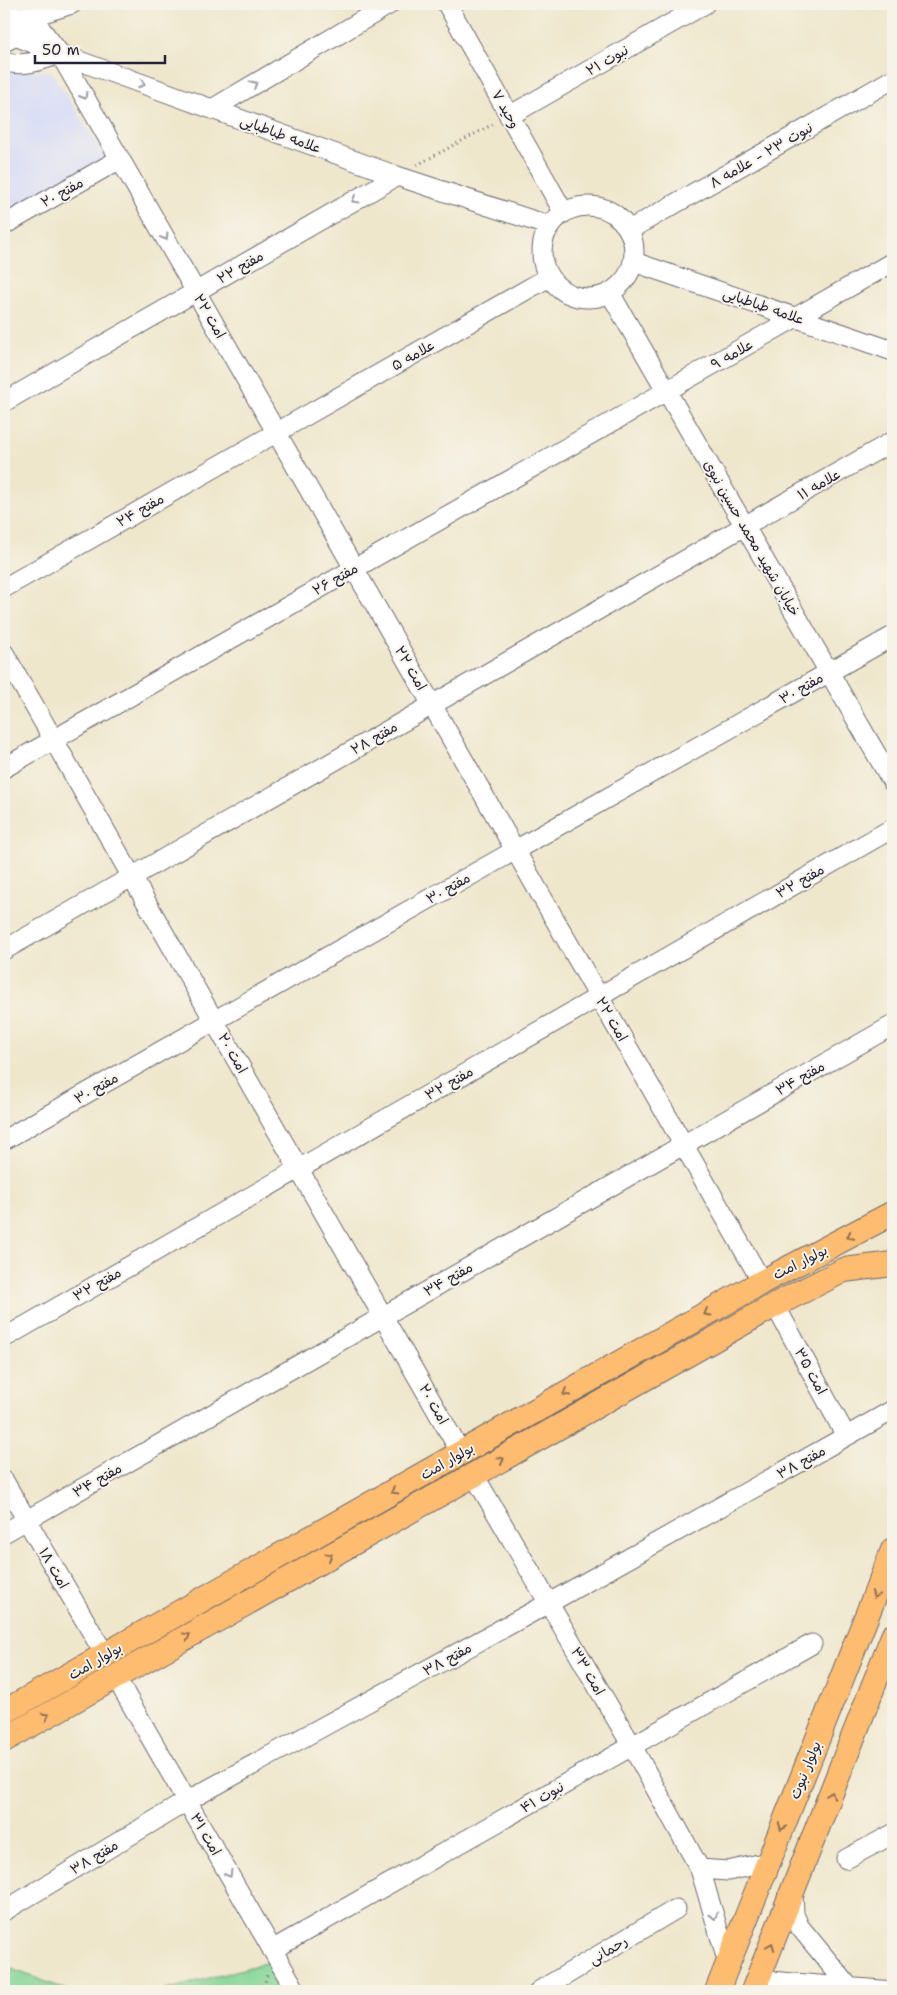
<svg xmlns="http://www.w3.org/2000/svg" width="897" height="1995" viewBox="0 0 897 1995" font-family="'Shantell Sans','Playpen Sans Arabic',sans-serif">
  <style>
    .built { fill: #d3d9f9 }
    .green { fill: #85d697; stroke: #547c69 }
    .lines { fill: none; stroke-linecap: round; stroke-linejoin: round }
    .minor-casing { stroke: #6a676e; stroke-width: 21 }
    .major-casing { stroke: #6a676e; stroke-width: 26 }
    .path { stroke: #6a676e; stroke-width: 3; stroke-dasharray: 1 4; stroke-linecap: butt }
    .minor { stroke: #fff; stroke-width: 19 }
    .major { stroke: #fdbc6f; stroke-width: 24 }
    .oneway { stroke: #9c9ca7 }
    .oneway2 { stroke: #906f55 }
    .labels { text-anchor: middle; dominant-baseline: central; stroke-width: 4; stroke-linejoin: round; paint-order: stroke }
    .street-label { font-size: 14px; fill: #22223b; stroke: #f7f3e8 }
  </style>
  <rect width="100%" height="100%" fill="#f7f3e8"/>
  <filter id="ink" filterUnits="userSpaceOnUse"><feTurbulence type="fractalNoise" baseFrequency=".02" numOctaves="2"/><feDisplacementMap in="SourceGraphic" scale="10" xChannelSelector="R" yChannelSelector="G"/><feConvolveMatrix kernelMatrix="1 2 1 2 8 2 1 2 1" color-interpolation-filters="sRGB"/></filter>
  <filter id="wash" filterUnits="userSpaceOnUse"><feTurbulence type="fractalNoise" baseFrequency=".0096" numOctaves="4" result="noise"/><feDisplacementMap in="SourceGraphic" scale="20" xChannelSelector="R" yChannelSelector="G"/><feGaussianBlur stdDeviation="1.12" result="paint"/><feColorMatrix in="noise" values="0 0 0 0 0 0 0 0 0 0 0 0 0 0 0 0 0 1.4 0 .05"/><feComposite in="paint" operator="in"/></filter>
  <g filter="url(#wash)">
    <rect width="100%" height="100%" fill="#efe7cc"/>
    <path class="built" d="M4,68l16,4 31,-1 56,89 -103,58z"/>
    <path class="green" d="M272,1961l17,30h-127z
      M4,1966l66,25h-66z"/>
  </g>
  <g filter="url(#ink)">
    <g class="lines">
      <g class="minor-casing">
        <path id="minor" d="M447,4l117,209
          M4,17l33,-2 35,-11
          M5,32l55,22 337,122 153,50
          M4,42l10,-5 23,-22 3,13 20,26 702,1228
          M4,61c19,7 38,-1 56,-7
          M212,109l178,-105
          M509,116l196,-112
          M542 252a46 46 0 1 1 92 0a46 46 0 1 1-92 0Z
          M4,225l116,-66
          M629,230l264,-151
          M634,262l259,89
          M610,293l283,490
          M4,402l393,-226
          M4,588l545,-311
          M4,653l457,800
          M4,768l889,-506
          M4,950l889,-509
          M4,1140l889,-504
          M775,1305l71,131
          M4,1338l889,-510
          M474,1475l158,271 68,123 28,94
          M4,1481l101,174
          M4,1533l889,-508
          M115,1676l181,315
          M846,1859l47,-25
          M700,1869l28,2 40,-9
          M793,1892l1,22 5,12 50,61
          M4,1911l183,-110 362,-198 344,-193
          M272,1950l540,-306
          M757,1980l136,11
          M539,1991l137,-82"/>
      </g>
      <g class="major-casing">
        <path id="major" d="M4,1712l758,-430 131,-69
          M4,1740l771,-435 69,-35 49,-6
          M717,1991l176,-441
          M753,1991l140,-355"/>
      </g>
      <path class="path" d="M417,165l78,-42
        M263,1991l4,-16"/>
      <use href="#minor" class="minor"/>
      <use href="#major" class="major"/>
    </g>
    <defs><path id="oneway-chevron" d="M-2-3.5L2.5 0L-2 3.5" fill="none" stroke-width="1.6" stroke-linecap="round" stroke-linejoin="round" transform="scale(1.25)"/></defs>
    <g class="oneway">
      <use href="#oneway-chevron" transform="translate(142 84) rotate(20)"/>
      <use href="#oneway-chevron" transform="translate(254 84) rotate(-31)"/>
      <use href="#oneway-chevron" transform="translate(84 96) rotate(60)"/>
      <use href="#oneway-chevron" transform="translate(355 200) rotate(150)"/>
      <use href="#oneway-chevron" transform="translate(165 237) rotate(60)"/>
      <use href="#oneway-chevron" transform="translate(229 1874) rotate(60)"/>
      <use href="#oneway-chevron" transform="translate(714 1916) rotate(74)"/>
    </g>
    <g class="oneway2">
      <use href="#oneway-chevron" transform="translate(850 1236) rotate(153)"/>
      <use href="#oneway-chevron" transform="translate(707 1313) rotate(150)"/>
      <use href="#oneway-chevron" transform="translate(566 1393) rotate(150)"/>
      <use href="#oneway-chevron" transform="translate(501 1460) rotate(-29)"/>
      <use href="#oneway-chevron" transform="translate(394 1491) rotate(150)"/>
      <use href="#oneway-chevron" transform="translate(329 1556) rotate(-29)"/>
      <use href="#oneway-chevron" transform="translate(875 1595) rotate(112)"/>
      <use href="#oneway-chevron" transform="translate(187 1636) rotate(-29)"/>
      <use href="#oneway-chevron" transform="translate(46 1716) rotate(-30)"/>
      <use href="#oneway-chevron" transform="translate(831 1795) rotate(-69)"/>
      <use href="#oneway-chevron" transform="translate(782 1827) rotate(112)"/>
      <use href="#oneway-chevron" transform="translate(771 1946) rotate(-68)"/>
    </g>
  </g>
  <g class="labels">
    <g class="street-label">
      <text transform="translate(607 60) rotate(-30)">نبوت ۲۱</text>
      <text transform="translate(506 109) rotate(61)">وحید ۷</text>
      <text transform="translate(281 134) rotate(20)">علامه طباطبایی</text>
      <text transform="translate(761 155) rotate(-30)">نبوت ۲۳ - علامه ۸</text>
      <text transform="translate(62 192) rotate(-29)">مفتح ۲۰</text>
      <text transform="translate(240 267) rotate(-30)">مفتح ۲۲</text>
      <text transform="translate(764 306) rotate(19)">علامه طباطبایی</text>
      <text transform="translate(210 316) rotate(60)">امت ۲۲</text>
      <text transform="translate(732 354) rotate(-30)">علامه ۹</text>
      <text transform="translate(413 355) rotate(-30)">علامه ۵</text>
      <text transform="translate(819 484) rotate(-30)">علامه ۱۱</text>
      <text transform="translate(140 510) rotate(-30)">مفتح ۲۴</text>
      <text transform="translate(752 538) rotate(60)">خیابان شهید محمد حسین نبوی</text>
      <text transform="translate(335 579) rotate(-30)">مفتح ۲۶</text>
      <text transform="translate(411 668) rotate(60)">امت ۲۲</text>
      <text transform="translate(801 688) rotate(-30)">مفتح ۳۰</text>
      <text transform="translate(374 738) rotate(-30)">مفتح ۲۸</text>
      <text transform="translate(800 881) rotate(-30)">مفتح ۳۲</text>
      <text transform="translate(448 888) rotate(-30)">مفتح ۳۰</text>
      <text transform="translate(612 1019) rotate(60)">امت ۲۲</text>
      <text transform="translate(233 1053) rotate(60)">امت ۲۰</text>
      <text transform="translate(800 1078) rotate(-30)">مفتح ۳۴</text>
      <text transform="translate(449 1083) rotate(-30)">مفتح ۳۲</text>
      <text transform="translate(96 1088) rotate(-30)">مفتح ۳۰</text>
      <text transform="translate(800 1262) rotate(-27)">بولوار امت</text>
      <text transform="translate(448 1279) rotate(-30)">مفتح ۳۴</text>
      <text transform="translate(97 1284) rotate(-30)">مفتح ۳۲</text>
      <text transform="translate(811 1371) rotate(61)">امت ۳۵</text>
      <text transform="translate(434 1404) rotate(60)">امت ۲۰</text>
      <text transform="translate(447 1461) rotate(-30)">بولوار امت</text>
      <text transform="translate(801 1462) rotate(-29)">مفتح ۳۸</text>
      <text transform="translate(97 1480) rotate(-30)">مفتح ۳۴</text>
      <text transform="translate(54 1568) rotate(60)">امت ۱۸</text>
      <text transform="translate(447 1659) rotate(-29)">مفتح ۳۸</text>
      <text transform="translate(95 1661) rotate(-30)">بولوار امت</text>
      <text transform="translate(588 1671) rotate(60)">امت ۳۳</text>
      <text transform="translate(805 1770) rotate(-68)">بولوار نبوت</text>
      <text transform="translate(542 1797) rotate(-30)">نبوت ۴۱</text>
      <text transform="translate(206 1834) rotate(60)">امت ۳۱</text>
      <text transform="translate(94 1857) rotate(-31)">مفتح ۳۸</text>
      <text transform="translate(608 1950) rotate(-31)">رحمانی</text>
    </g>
  </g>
  <rect width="897" height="1995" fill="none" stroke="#f7f3e8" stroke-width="20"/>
  <path d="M35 55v8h130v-8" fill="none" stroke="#22223b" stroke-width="2.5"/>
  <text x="42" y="55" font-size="15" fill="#22223b" stroke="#f7f3e8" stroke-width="4" paint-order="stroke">50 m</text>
</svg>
